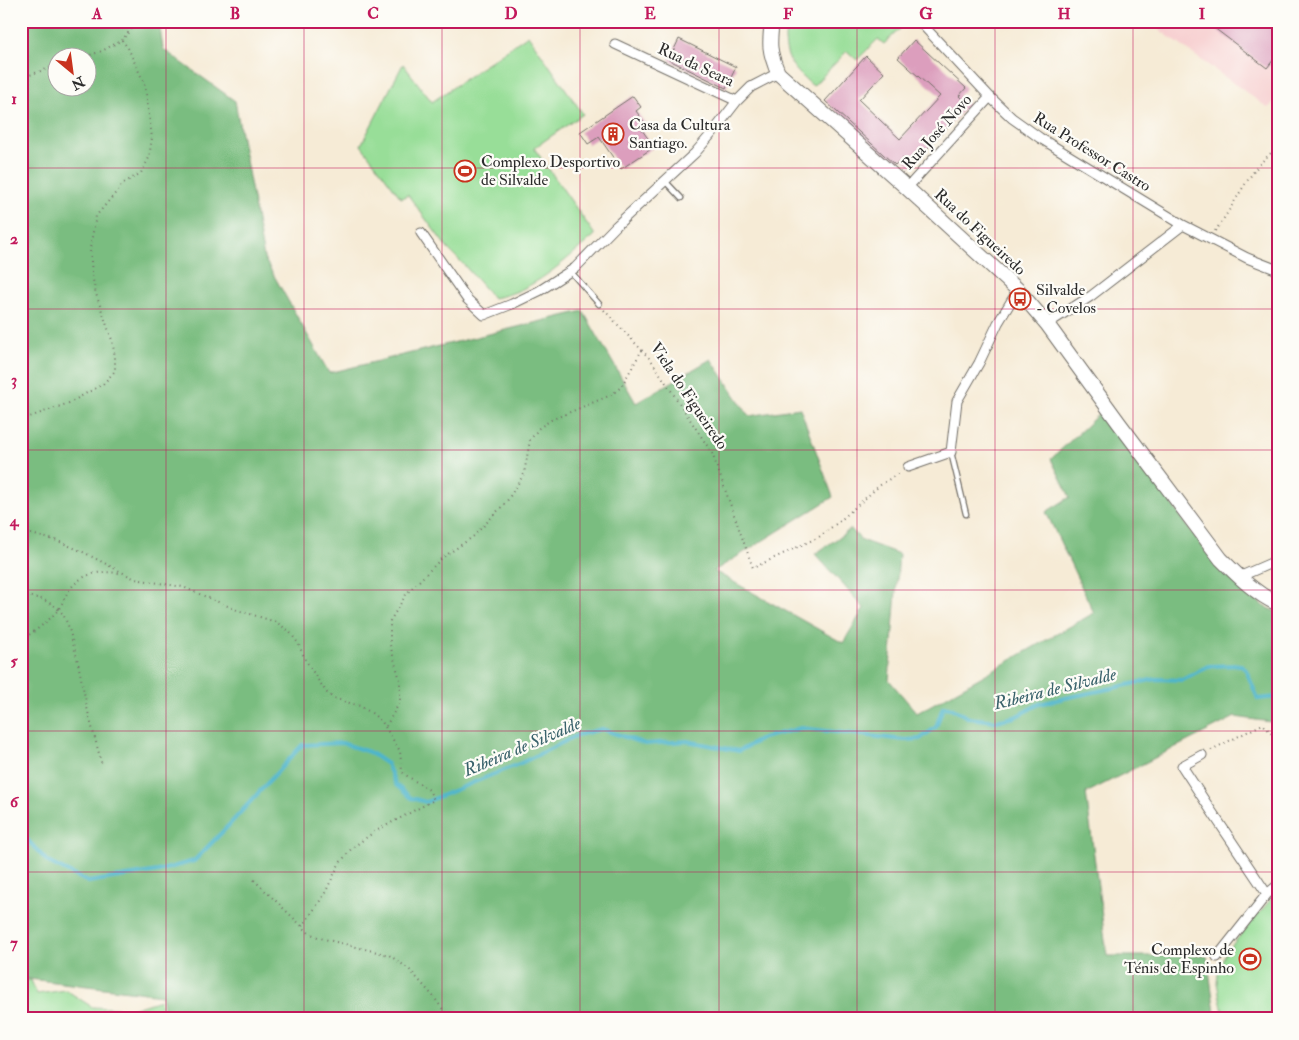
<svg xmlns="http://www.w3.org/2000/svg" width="1299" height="1040" viewBox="0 0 1299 1040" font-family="'IM FELL Double Pica',serif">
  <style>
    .built { fill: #f7cfd0 }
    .green { fill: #98de98; stroke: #628462 }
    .forest { fill: #7abd80; stroke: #527456; fill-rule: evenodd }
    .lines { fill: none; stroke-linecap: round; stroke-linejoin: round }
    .stream { stroke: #4eb5cc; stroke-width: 4 }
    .building { fill: #dc9ebd }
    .lane-casing { stroke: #726e67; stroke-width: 7 }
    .street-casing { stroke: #726e67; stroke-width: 11 }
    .secondary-casing { stroke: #726e67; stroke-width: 16 }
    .path { stroke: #726e67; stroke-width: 2; stroke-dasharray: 1 4; stroke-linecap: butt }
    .lane { stroke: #fff; stroke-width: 4.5 }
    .street { stroke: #fff; stroke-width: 9 }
    .secondary { stroke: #fff; stroke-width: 14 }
    .grid { fill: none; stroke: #c2185b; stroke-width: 1; stroke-opacity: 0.55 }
    .labels { text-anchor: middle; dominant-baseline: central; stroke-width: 4.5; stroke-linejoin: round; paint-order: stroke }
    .street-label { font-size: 16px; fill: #2b2b2b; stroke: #fdfcf7 }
    .poi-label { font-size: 16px; fill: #2b2b2b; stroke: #fdfcf7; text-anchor: start }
    .water-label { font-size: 18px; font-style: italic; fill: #39626b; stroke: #fdfcf7 }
    .neatline { fill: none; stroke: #c2185b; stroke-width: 2 }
    .grid-label { font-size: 16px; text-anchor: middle; font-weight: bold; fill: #c2185b }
  </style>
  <rect width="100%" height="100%" fill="#fdfcf7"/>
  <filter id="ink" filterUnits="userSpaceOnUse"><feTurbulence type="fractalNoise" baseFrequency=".02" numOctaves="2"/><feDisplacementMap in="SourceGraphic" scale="10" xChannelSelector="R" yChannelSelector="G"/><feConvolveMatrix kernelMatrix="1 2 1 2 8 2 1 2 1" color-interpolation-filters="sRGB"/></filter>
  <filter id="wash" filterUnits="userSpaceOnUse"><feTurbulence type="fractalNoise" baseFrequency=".0096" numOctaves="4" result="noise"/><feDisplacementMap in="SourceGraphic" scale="20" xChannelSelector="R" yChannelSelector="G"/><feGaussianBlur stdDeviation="1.12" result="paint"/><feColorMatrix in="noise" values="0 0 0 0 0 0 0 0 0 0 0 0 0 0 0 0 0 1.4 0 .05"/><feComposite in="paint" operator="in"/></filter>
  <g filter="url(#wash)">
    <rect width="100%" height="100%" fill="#f6ebd6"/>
    <path class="built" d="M1147,21h131v78l-10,9z"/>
    <path class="green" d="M793,21h115l-24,23 -6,-5 -21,21 -10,-9 -34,35c-17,-15 -27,-23 -28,-47 0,-7 2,-13 8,-18z
      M528,35l55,79 -49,34 61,87c-30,25 -61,57 -102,63l-29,-33 -16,-16 -40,-54 -7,3 -40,-53 42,-81 29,38z
      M1278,891v128h-52l-3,-7 -6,-29 2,-17 8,-15z
      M21,980h10l6,14 29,-4 26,17 40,2 28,-9 4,19h-143z"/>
    <path class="forest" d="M21,21h138l4,28 72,52 29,157 65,115 254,-62 53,92 75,-44 38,57 51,-8 33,89 -119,74 129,72 21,-35 -49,-54 36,-25 10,11 38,14 -10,126 28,33 177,-100 -48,-101 24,-15 -19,-38 52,-49 113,155 46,40 16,8v110l-43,-6 -149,76 21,163h100l8,57 3,6h-1052l-4,-24 -141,-17zM58,58h30v30h-30z"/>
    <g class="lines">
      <path class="stream" d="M21,833l27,29 40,20 70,-11 36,-10 36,-37 72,-79 40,-2 27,9 18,12 9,21 15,13 15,4 95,-39 57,-28 24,-6 43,15 42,-3 52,10 24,-13 38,-10 104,12 15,-1 16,-12 7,-20 8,1 18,10 27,3 19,-4 24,-13 26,-6 91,-19 26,1 26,-14 33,-1 5,5 12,29 20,-2"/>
    </g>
    <g id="blocks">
      <path class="building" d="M1205,21h73v33l-11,14z
        M679,39l57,28 -10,21 -57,-28z
        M914,40l52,48 -7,8 9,9 -57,61 -9,-8 -7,7 -70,-64 41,-45 18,17 -25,27 41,39 40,-43 -42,-38z
        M633,96l8,11 -5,4 11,15 -5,4 12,17 -33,22 -22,-32 -11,7 -8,-12z"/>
    </g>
  </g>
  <g filter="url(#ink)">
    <use href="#blocks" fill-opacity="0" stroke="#726e67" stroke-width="1"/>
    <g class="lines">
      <g class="lane-casing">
        <path id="lane" d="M665,181l16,17
          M570,271l29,33
          M951,452l15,62"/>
      </g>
      <g class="street-casing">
        <path id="street" d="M919,21l71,76 22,21 28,20 143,87 64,33 31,12
          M615,44l122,57
          M907,188l83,-91
          M421,233l46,66 17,16 28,-11 27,-13 36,-23 41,-42 79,-73 18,-21 24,-31 14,-14 27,-14
          M1047,324l44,-28 92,-71
          M908,467l43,-15 6,-51 22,-38 19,-40 20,-33
          M1239,577l39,-17
          M1202,755l-20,11 28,43 57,85
          M1217,957l50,-63 11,-9"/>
      </g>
      <g class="secondary-casing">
        <path id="secondary" d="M772,21c-3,24 -3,30 6,52l129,115 111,102 29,34 72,99 102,136c17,17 35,35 57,45"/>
      </g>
      <path class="path" d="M81,58l21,-7 20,-11
        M21,78l37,-13
        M1215,231c16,-21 27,-45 43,-65 6,-7 13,-13 20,-19
        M604,310l47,50 61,93 41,115 66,-31 22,-17 38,-34 21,-14
        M21,420l48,-17 34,-19 12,-13v-14l-3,-17 -16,-46 -4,-19 -2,-27 6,-32 28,-33 17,-10 8,-15 3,-20 -7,-53 -17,-37 -6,-8 16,-19
        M21,534h10l27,7 23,10 54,28 48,8 54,23 39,12 13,9 9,12 7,16 13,21 9,13 6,5 27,8 13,8 9,8 18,29 2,20 2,3 25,16 5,10 -60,32 -22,16 -13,16 -15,31 -22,32
        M21,595l21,4 13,7 8,8 5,11 9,33 11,54 14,53
        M21,640c13,-8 27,-18 37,-30 5,-7 7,-15 12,-21 14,-17 29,-18 50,-16
        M386,726l14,-24v-22l-10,-35v-24l17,-28 35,-35 32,-22 33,-35 17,-27 6,-34 9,-12 12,-8 60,-25 10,-8 21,-37
        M1211,750l52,-26 15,17
        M254,880l55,53 11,5 69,17 20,14 24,27 17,23"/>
      <use href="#lane" class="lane"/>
      <use href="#street" class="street"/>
      <use href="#secondary" class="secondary"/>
    </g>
  </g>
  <path class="grid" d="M166,21v998M304,21v998M442,21v998M580,21v998M719,21v998M857,21v998M995,21v998M1133,21v998M21,168h1257M21,309h1257M21,450h1257M21,590h1257M21,731h1257M21,872h1257"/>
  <defs>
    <g id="building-ring" transform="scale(1.125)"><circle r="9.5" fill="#fdfcf7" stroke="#c8321e" stroke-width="1.5"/><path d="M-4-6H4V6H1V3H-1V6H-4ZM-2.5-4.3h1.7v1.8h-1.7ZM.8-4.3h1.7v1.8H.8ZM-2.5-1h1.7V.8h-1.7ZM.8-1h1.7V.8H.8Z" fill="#c8321e"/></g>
    <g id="stadium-ring" transform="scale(1.125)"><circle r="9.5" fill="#fdfcf7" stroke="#c8321e" stroke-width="1.5"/><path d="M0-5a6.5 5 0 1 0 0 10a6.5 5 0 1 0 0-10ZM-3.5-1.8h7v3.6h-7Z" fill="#c8321e"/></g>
    <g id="bus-ring" transform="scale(1.125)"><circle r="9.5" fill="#fdfcf7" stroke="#c8321e" stroke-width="1.5"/><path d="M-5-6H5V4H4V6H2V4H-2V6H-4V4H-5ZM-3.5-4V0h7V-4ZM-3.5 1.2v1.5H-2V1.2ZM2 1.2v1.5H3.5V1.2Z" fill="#c8321e"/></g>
  </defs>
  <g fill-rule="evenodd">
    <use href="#building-ring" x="613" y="134"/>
    <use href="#stadium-ring" x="465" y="171"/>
    <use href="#bus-ring" x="1020" y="299"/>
    <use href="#stadium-ring" x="1250" y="959"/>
  </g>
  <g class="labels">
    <g class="street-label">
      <text transform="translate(696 65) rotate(25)">Rua da Seara</text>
      <text transform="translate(937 132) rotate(-48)">Rua José Novo</text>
      <text transform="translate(1092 152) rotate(32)">Rua Professor Castro</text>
      <text transform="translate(980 232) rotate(43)">Rua do Figueiredo</text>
      <text transform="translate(689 396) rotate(56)">Viela do Figueiredo</text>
    </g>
    <g class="poi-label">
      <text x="629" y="125">Casa da Cultura<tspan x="629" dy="18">Santiago.</tspan></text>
      <text x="481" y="162">Complexo Desportivo<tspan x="481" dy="18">de Silvalde</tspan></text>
      <text x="1036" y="290">Silvalde<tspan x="1036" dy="18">- Covelos</tspan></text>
      <text x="1234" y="950" text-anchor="end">Complexo de<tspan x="1234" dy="18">Ténis de Espinho</tspan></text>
    </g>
    <g class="water-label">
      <text transform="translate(1055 689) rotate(-14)">Ribeira de Silvalde</text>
      <text transform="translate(522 747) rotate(-23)">Ribeira de Silvalde</text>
    </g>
  </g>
  <rect width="1299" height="1040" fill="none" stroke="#fdfcf7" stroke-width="55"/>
  <g transform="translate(72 72) rotate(151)"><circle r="24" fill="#fdfcf7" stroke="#a9a8a5"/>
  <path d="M0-4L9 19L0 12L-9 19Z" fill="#c8321e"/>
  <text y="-8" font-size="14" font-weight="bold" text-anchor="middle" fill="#2b2b2b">N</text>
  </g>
  <rect x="28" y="28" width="1244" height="984" class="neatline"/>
  <g class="grid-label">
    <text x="97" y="19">A</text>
    <text x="235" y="19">B</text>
    <text x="373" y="19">C</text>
    <text x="511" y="19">D</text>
    <text x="650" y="19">E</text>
    <text x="788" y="19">F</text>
    <text x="926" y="19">G</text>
    <text x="1064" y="19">H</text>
    <text x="1202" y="19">I</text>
    <text x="14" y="104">1</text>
    <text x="14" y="244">2</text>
    <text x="14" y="385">3</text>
    <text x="14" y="526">4</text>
    <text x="14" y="666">5</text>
    <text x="14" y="807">6</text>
    <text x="14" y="948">7</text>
  </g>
</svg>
